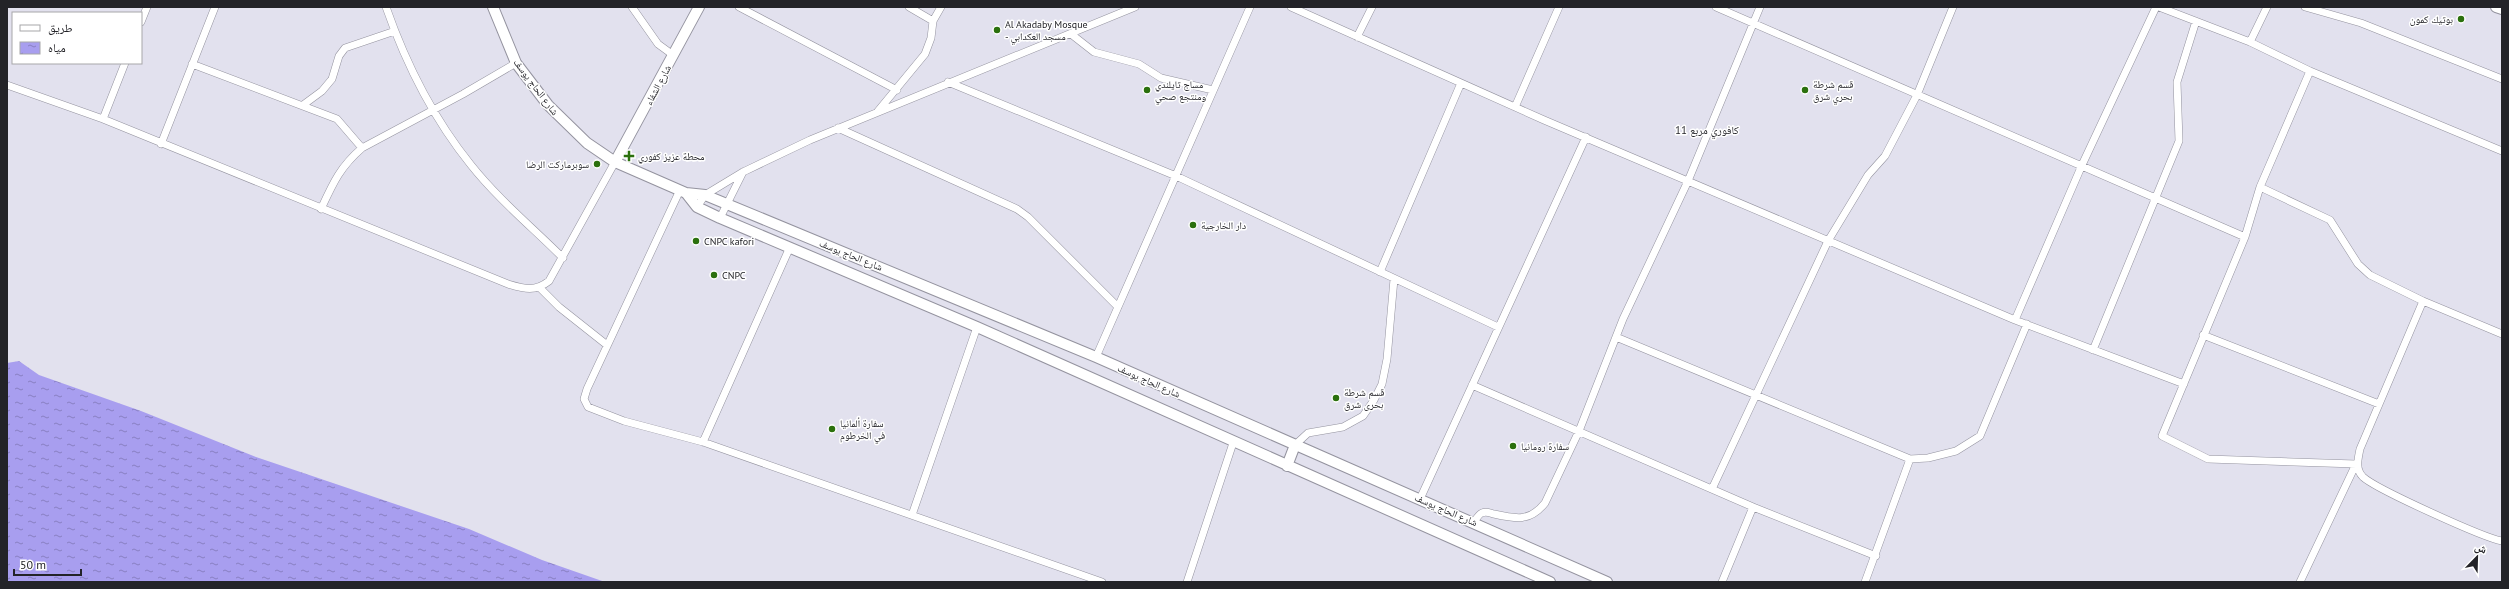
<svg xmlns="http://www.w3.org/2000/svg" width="2509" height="589" viewBox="0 0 2509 589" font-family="'PT Sans','Noto Naskh Arabic',sans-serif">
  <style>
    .water { fill: url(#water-ripples) }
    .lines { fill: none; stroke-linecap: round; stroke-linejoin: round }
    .street-casing { stroke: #94939f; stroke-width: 8 }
    .secondary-casing { stroke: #94939f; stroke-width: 12 }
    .street { stroke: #fff; stroke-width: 7 }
    .secondary { stroke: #fff; stroke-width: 10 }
    .poi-dot { fill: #2b700d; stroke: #fff; stroke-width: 1.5 }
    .labels { text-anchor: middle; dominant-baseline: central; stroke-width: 3; stroke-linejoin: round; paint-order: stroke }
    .poi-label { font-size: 10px; fill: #232328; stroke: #fff; text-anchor: start }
    .street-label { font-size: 10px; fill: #232328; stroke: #fff }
    .neighbourhood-label { font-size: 11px; fill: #232328; stroke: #fff }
  </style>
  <defs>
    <pattern id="water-ripples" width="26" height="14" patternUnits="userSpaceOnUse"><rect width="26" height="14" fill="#a89eef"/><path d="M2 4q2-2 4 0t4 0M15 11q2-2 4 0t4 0" fill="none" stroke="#8880c2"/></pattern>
  </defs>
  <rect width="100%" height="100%" fill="#e2e1ee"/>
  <path class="water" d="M19,361l20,14 102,36 115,46 213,72 73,31 63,22h-598v-219z"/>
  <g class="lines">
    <g class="street-casing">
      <path id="street" d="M386,7c20,57 47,111 85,158 27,34 62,63 92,93
        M632,7l26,37 15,11
        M739,7l158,83
        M909,7l24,14
        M1291,7l253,113 471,200 169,64
        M1716,7l529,230
        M2159,7l91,35 60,29 192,80
        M2305,7l56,16 141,56
        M141,22l6,-15
        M1071,34l23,18 45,12 22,14 52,12
        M1357,37l15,-30
        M2250,42l17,-35
        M192,64l145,55 25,29 101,-54 53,-31
        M948,82l228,94 322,151
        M7,85l96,34 405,165c17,5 27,8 41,-3l66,-119
        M303,105l19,-14 10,-12 7,-23 6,-8 50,-17
        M1515,107l44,-100
        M878,111l47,-57 6,-16 2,-17 8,-14
        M103,119l22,-56
        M838,128l179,81 11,8 90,90
        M161,144l54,-137
        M2260,187l70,33 28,44 12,11 53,26 79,33
        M680,190l-93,199 -3,10 4,8 36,14 79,21 399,140
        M697,207l8,-12 38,-23 67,-32 325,-133
        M321,209c12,-26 19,-42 41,-61
        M720,218l23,-46
        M1380,272l81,-189
        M540,288l19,19 48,38
        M2423,301l-63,148c-2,10 -5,20 3,28 13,12 121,61 139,64
        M2015,320l67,-155 74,-158
        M2203,335l176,69
        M1616,337l294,122 18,-1 28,-7 24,-15 47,-112
        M2093,350l86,-209 -2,-59 19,-61
        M1096,357l154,-350
        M1472,385l281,122 123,49
        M703,442l87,-195
        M1295,445l13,-12 35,-6 20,-11 11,-16 8,-16 5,-25 7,-80
        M1712,489l116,-248 40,-66 17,-19 32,-61 36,-88
        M1420,499l166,-362
        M912,515l65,-188
        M1474,522c2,-3 5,-8 8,-9 4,-2 8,0 12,1 22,5 36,8 51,-11l34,-72 44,-112 65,-138 72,-174
        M1187,582l46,-139
        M1722,582l31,-75
        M1865,582l45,-123
        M2300,582l56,-118 -148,-5 -46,-23 83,-199 15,-50 50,-116"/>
    </g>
    <g class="secondary-casing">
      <path id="secondary" d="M493,7l23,56 32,42 39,38 28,19 71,31 19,2 391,162 511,225
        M2496,7l6,2
        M615,162l84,-155
        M686,193l11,14 23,11 257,109 573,255
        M1287,466l8,-21"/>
    </g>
    <use href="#street" class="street"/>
    <use href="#secondary" class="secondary"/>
  </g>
  <g class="poi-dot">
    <circle cx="2461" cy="19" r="4"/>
    <circle cx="997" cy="30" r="4"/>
    <circle cx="1147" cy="90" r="4"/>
    <circle cx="1805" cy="90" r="4"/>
    <path d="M627 150h4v4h4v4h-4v4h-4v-4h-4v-4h4z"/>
    <circle cx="597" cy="164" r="4"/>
    <circle cx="1193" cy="225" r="4"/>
    <circle cx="696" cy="241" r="4"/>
    <circle cx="714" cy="275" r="4"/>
    <circle cx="1336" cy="398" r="4"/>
    <circle cx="832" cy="429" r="4"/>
    <circle cx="1513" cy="446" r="4"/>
  </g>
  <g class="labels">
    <g class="poi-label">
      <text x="2453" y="19" text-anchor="end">بوتيك كمون</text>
      <text x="1005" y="24">Al Akadaby Mosque<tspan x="1005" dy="12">- مسجد العكدابي</tspan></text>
      <text x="1155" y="84">مساج تايلندي<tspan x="1155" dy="12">ومنتجع صحي</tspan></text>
      <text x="1813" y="84">قسم شرطة<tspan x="1813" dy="12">بحري شرق</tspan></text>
      <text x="638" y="156">محطة عزيز كفوري</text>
      <text x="589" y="164" text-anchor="end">سوبرماركت الرضا</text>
      <text x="1201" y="225">دار الخارجية</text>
      <text x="704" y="241">CNPC kafori</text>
      <text x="722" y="275">CNPC</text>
      <text x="1344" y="392">قسم شرطة<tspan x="1344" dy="12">بحرى شرق</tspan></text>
      <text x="840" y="423">سفارة ألمانيا<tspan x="840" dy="12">في الخرطوم</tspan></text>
      <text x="1521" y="446">سفارة رومانيا</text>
    </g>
    <g class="street-label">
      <text transform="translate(658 85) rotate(-62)">شارع الشفاء</text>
      <text transform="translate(536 87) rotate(53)">شارع الحاج يوسف</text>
      <text transform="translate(851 255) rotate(22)">شارع الحاج يوسف</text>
      <text transform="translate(1149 381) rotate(24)">شارع الحاج يوسف</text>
      <text transform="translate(1446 510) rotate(23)">شارع الحاج يوسف</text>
    </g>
    <g class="neighbourhood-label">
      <text x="1707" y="130">كافوري مربع 11</text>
    </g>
  </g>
  <rect width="2509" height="589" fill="none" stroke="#232328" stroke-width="16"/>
  <rect x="12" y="12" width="130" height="52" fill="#ffffff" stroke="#a7a7a9"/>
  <rect x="20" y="25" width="20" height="6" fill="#ffffff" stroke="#a7a7a9"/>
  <text x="48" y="32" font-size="12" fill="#232328">طريق</text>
  <rect x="20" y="42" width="20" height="12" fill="url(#water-ripples)" stroke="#a7a7a9"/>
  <text x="48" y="52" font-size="12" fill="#232328">مياه</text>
  <g transform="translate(2477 557) rotate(23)" stroke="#ffffff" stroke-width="3" paint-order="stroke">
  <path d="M0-3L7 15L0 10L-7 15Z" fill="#232328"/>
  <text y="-6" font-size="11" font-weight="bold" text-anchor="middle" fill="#232328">ش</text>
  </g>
  <path d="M14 569v6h67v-6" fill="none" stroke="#232328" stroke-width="2"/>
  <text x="20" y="569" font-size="12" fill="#232328" stroke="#ffffff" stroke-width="3" paint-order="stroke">50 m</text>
</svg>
